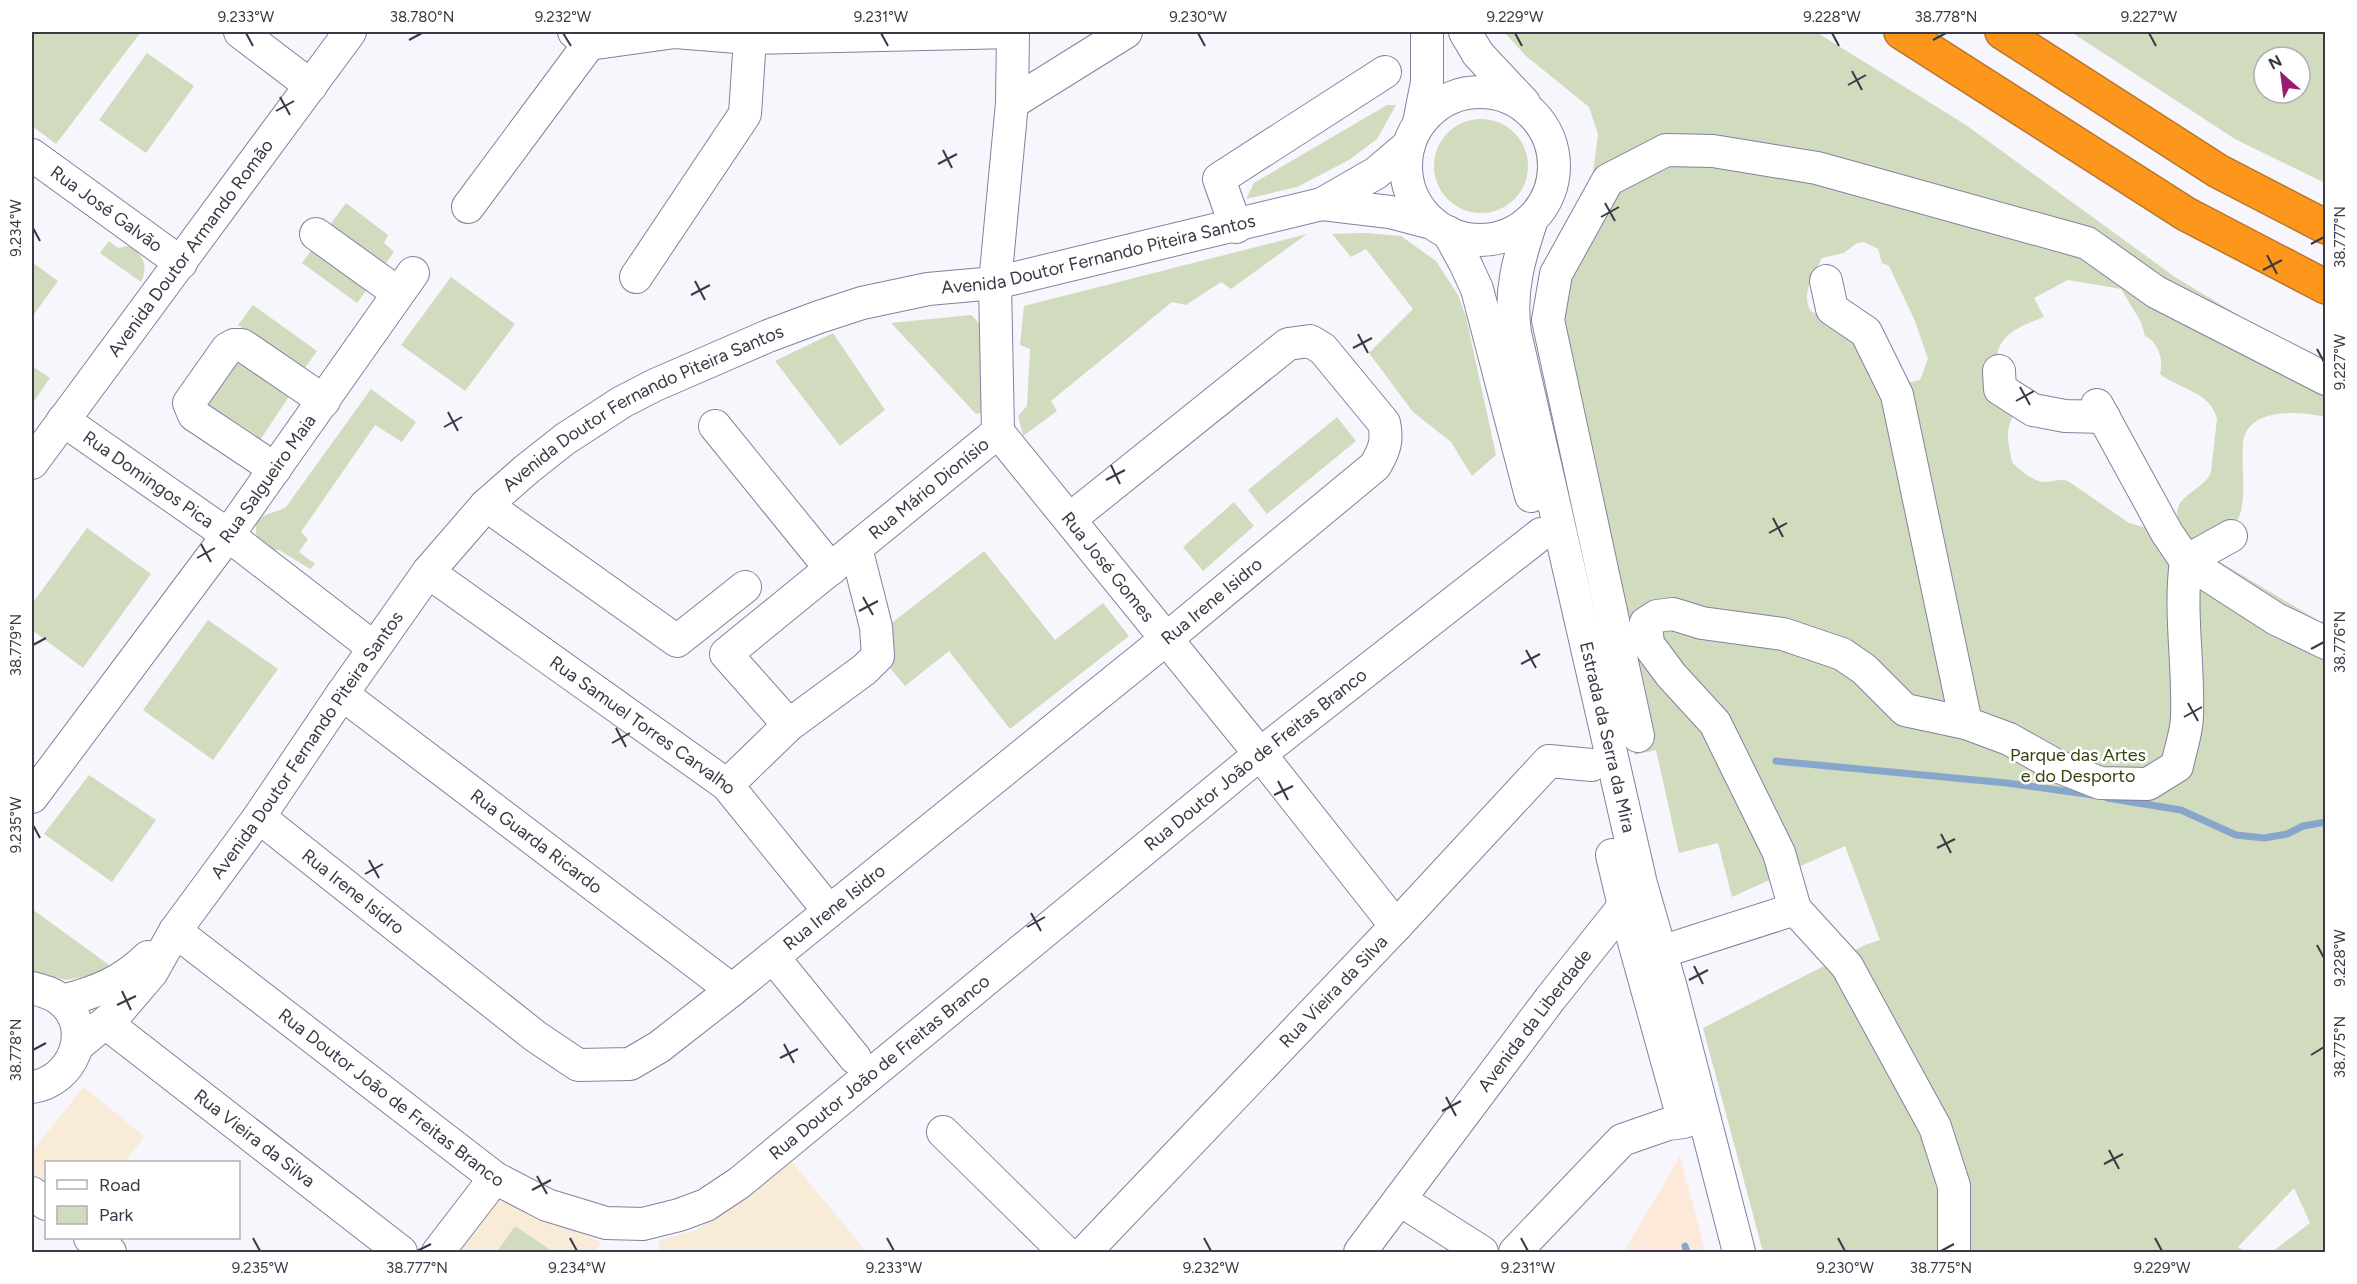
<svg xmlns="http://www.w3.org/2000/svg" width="2357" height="1284" viewBox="0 0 2357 1284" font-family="Figtree,sans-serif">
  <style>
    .industrial { fill: #fde9da }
    .education { fill: #f8ebd7 }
    .green { fill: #d0dcbd; fill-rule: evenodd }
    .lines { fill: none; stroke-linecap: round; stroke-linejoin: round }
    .stream { stroke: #87a6cc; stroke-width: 7 }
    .minor-casing { stroke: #84809f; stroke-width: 34 }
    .highway-casing { stroke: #b9762b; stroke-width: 36 }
    .minor { stroke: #fff; stroke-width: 32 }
    .highway { stroke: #fd971c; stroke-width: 33 }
    .ticks { fill: none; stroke: #3a3946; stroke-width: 2 }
    .labels { text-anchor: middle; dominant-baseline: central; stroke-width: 5; stroke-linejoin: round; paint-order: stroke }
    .street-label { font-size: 18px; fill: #3a3946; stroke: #fff }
    .park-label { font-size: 18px; fill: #33420f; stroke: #fff }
    .neatline { fill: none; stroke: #3a3946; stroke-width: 2 }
    .ticks-label { font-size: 15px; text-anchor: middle; fill: #3a3946 }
  </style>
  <rect width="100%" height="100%" fill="#f7f6fd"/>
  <path class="industrial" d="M1680,1156l25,96h-81z"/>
  <path class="education" d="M84,1087l61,50 -21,25h-78v22l-14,-11v-22z
    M788,1157l79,95h-209l2,-12 37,-10z
    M501,1193l99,49 -4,10h-148z"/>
  <path class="green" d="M32,32h109l-85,112 -24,-18z
    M1504,32h312l150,93 209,152 137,82 13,5v53c-24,-6 -77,-10 -82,25 -2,23 3,46 -2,69 -4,16 -21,32 -31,45l111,66 4,-3v633h-53l38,-29 -16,-35 -56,59 8,5h-483l-60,-224 162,-83 15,-5 -35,-94 -113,51 -14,-54 -39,10 -23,-103 -21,5 -98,-433 55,-142 6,-46 -9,-27 -63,-51zM1864,242l14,7 4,14 7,3 26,55 13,38 -8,21 -32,8 -36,-56 -41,-21c-11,-15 3,-39 11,-53l22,-5 13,-10zM2068,280l53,9 20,33 4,14c13,6 19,23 15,38 19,15 51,18 57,45l-6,53c-7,19 -40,24 -33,47l-27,10 -22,-6 -61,-42c-9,-3 -14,1 -23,1 -11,0 -26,-12 -33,-20 -5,-23 -8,-37 8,-56l-23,-46c0,-26 26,-35 47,-43l-10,-19z
    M2071,32h254v151l-90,-44zM2264,57h36v36h-36z
    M147,53l47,33 -48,67 -47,-33z
    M1387,105h9l-19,34 -28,21 -52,27 -51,12 8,-16z
    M1434 166a47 47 0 1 1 94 0a47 47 0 1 1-94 0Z
    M346,203l42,32 -4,8 10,9 -37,51 -55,-40z
    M1365,233l36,3 35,25 22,34 8,22 30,138 -24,21 -21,-34 -38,-30 -44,-59 44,-44 -47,-60 -15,8 -19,-23z
    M1307,234l-76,55 -10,-7 -35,23 -14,-3 -121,99 6,10 -34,25 -5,-20 9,-10 3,-57 -10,-4 4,-39z
    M109,241l9,7 10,-2c15,7 21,20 13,36l-41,-29z
    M32,262l26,19 -26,36z
    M451,277l64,47 -50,67 -64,-46z
    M253,305l64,46 -15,21 -64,-47z
    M971,315c23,18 13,69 13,97l-8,2 -85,-91z
    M833,333l52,77 -45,36 -65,-85z
    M237,351l57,38 -38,57 -57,-39z
    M32,366l18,12 -18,26z
    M371,389l45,33 -14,20 -27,-17 -74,107 7,7 -9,13 16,12 -5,5 -31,-19 -9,1 -14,-14v-16c9,-8 20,-8 30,-14z
    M1337,417l19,24 -89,73 -19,-24z
    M1234,502l20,24 -51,45 -20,-24z
    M87,528l64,46 -68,94 -51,-38v-26z
    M984,551l71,89 48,-37 26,33 -119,93 -61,-78 -44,35 -19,-23 2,-37z
    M208,620l70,49 -65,91 -70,-50z
    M89,775l67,45 -44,62 -68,-48z
    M32,909l84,61 -50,10 -34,-8z
    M515,1226l34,23 -2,3h-50z"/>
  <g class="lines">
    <path class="stream" d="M1776,761l231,22 86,12
      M2107,798l74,12 55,25 28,3 23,-4 16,-8 23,-4
      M1685,1246l2,6"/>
    <g class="minor-casing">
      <g id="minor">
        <path d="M240,32l71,54"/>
        <path d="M574,32l15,12 86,-12 75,6 263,-6"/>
        <path d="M1465,32l13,22 46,49"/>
        <circle cx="1480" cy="166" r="74"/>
        <path d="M1012,103l114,-71"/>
        <path d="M1419,123l8,-41v-50"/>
        <path id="s1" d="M32,155l149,108"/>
        <path d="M1322,204l68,8 42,11"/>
        <path d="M468,207l121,-163"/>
        <path id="s2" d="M1532,219c-13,39 -23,72 -17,114l126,551 30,104 68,264"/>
        <path d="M1236,227l-17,-48 166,-107"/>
        <path d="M1448,232l17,31 12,26 54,207"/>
        <path d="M316,234l82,59"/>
        <path d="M636,277l109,-163 5,-76"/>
        <path d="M1826,281l6,28 34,23 31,63 69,328"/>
        <path d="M1999,371l1,18 33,21 32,6 39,1"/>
        <path d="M2097,405l70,128 19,28 45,-25"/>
        <path id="s3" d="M63,420l165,115 146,113"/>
        <path d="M715,426l116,143"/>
        <path id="s4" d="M998,432l262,322 136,172"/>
        <path id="s5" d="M32,463l318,-431"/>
        <path d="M275,469l-81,-54 -5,-12 38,-54 7,-4h8l82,56"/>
        <path d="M486,505l191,136 68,-54"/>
        <path id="s6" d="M856,548l142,-116 -3,-149 17,-180 1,-71"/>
        <path id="s7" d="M428,572l299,213 102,126"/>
        <path id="s8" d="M342,694l390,296"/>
        <path d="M1638,736l-90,-416 8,-46 52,-94 58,-30 47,1 104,17 270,75 69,49 170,87"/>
        <path d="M727,785l62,-60 76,-56 13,-13 -2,-29 -20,-79 -130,106 63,71"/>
        <path id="s9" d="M32,797l196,-262 185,-262"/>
        <path id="s10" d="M259,817l276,219 43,29 52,-1 29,-17 73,-57 433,-350 210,-174c9,-15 13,-25 9,-43l-61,-74 -13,-8 -22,3 -218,175"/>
        <path d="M1612,855l12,51 57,205"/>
        <path id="s11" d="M175,931l320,247 52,27 59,18 37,1 36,-9 27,-10 33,-22 521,-429 281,-220"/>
        <path d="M1661,952l134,-43"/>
        <path d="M773,957l82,101"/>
        <path d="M32,988c11,3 21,5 30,13 33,29 10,81 -30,86"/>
        <path d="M62,1001c35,-9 59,-18 86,-44"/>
        <path id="s12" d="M106,1023l295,229"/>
        <path id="s13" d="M77,1046l40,-33 35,-41 23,-41 84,-114 83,-123 86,-122 58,-67 41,-36 38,-30 57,-37 33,-17 113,-49 51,-19 43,-14 66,-14 67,-6 327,-79 54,-31 33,-28"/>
        <path d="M943,1132l122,120"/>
        <path d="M32,1193l14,11"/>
        <path d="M1400,1200l82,52"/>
        <path d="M90,1238l20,14"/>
        <path d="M438,1252l57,-74"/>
        <path id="s14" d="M1085,1252l311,-326 153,-165 43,4"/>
        <path id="s15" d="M1360,1252l190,-253 74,-93"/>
        <path d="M1515,1252l107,-112 46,-16 16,-2"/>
        <path d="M1954,1252v-66l-19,-59 -88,-161 -52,-57 -16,-56 -64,-130 -44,-48 -23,-31 -2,-21 11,-7 16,-2 29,9 81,11 59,20 22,15 41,41 61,13 43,16 48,27 43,17 48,1 29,-18c3,-16 10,-34 10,-50 2,-52 -8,-104 -1,-155l90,58 50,24"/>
      </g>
    </g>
    <g class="highway-casing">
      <path id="highway" d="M1901,32l285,182 140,73
        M2002,32l216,139 108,56"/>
    </g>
    <use href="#minor" class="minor"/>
    <use href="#highway" class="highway"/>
  </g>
  <path class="ticks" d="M246,33l7,13M563,33l8,13M881,33l7,13M1198,33l7,13M1515,33l7,13M1832,33l7,13M2149,33l7,13M409,40l13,-7M1933,40l13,-7M1852,71l10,19M1848,85l18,-10M280,97l10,18M276,111l18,-10M943,150l9,18M938,164l19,-10M1605,203l10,18M1601,217l18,-10M33,228l7,13M2311,244l13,-7M2267,255l10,19M2263,270l19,-10M695,281l10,19M691,295l19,-10M1358,334l10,19M1353,348l19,-10M2317,349l7,13M2020,387l10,18M2016,401l18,-10M448,412l10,19M444,427l18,-10M1111,465l9,19M1106,480l19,-10M1773,518l10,19M1769,533l18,-10M201,544l10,18M197,558l18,-10M863,597l10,18M859,611l19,-10M33,645l13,-7M2311,649l13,-7M1526,650l10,18M1521,664l19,-10M2188,703l10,18M2184,717l18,-10M616,728l10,19M612,743l18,-10M1278,781l10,19M1274,795l19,-9M33,825l7,13M1941,834l10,19M1937,848l18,-9M369,860l10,18M365,874l18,-10M1031,913l10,18M1027,927l18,-10M2317,945l7,13M1694,966l9,18M1689,980l19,-10M122,991l9,19M117,1005l19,-9M784,1044l10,19M33,1050l13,-7M2311,1055l13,-8M780,1058l18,-9M1446,1097l10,19M1442,1111l19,-10M2109,1150l10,19M2104,1164l19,-10M537,1176l10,18M532,1190l19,-10M253,1238l7,13M570,1238l7,13M887,1238l7,13M1204,1238l7,13M1521,1238l7,13M1838,1238l7,13M2155,1238l7,13M417,1251l14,-7M1941,1251l13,-7"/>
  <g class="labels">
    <g class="street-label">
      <text stroke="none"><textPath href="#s1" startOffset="92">Rua José Galvão</textPath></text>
      <text stroke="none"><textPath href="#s5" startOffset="267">Avenida Doutor Armando Romão</textPath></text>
      <text stroke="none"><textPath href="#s13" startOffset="1353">Avenida Doutor Fernando Piteira Santos</textPath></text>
      <text stroke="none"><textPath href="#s13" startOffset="867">Avenida Doutor Fernando Piteira Santos</textPath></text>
      <text stroke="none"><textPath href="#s3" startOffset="104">Rua Domingos Pica</textPath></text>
      <text stroke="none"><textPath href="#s9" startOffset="396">Rua Salgueiro Maia</textPath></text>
      <text stroke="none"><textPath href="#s6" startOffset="94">Rua Mário Dionísio</textPath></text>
      <text stroke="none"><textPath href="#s4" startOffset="174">Rua José Gomes</textPath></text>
      <text stroke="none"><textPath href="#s10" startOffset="1200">Rua Irene Isidro</textPath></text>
      <text stroke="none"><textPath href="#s7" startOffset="264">Rua Samuel Torres Carvalho</textPath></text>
      <text stroke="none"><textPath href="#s2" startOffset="531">Estrada da Serra da Mira</textPath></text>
      <text stroke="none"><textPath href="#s13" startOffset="381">Avenida Doutor Fernando Piteira Santos</textPath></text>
      <text stroke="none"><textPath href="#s11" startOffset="1335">Rua Doutor João de Freitas Branco</textPath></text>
      <text stroke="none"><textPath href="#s8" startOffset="244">Rua Guarda Ricardo</textPath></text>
      <text stroke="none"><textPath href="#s10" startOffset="120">Rua Irene Isidro</textPath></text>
      <text stroke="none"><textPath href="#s10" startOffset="714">Rua Irene Isidro</textPath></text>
      <text stroke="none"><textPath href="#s14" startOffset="360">Rua Vieira da Silva</textPath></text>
      <text stroke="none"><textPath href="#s15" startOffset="290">Avenida da Liberdade</textPath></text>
      <text stroke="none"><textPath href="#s11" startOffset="849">Rua Doutor João de Freitas Branco</textPath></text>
      <text stroke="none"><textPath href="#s11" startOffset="273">Rua Doutor João de Freitas Branco</textPath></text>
      <text stroke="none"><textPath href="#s12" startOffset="188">Rua Vieira da Silva</textPath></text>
    </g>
    <g class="park-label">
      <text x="2078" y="755">Parque das Artes<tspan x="2078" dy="21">e do Desporto</tspan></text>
    </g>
  </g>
  <rect width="2357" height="1284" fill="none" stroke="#ffffff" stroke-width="66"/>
  <rect x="45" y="1161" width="195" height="78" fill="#ffffff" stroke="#b0b0b5" stroke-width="1.5"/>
  <rect x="57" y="1180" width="30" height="9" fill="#ffffff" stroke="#b0b0b5" stroke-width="1.5"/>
  <text x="99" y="1191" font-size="18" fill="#3a3946">Road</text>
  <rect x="57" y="1206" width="30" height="18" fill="#d0dcbd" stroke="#b0b0b5" stroke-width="1.5"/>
  <text x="99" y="1221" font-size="18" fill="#3a3946">Park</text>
  <g transform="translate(2282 75) rotate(332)"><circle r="28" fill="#ffffff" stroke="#b0b0b5" stroke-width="1.5"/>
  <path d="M0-4.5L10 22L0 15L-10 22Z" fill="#981b73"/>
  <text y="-9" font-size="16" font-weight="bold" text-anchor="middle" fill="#3a3946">N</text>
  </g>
  <rect x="33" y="33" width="2291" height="1218" class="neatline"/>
  <g class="ticks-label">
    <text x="246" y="22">9.233°W</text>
    <text x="422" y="22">38.780°N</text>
    <text x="563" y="22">9.232°W</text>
    <text x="881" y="22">9.231°W</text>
    <text x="1198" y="22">9.230°W</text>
    <text x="1515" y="22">9.229°W</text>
    <text x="1832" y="22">9.228°W</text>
    <text x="1946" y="22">38.778°N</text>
    <text x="2149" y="22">9.227°W</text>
    <text transform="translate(16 228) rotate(-90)" y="5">9.234°W</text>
    <text transform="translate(2340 237) rotate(-90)" y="5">38.777°N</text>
    <text transform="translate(2340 362) rotate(-90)" y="5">9.227°W</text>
    <text transform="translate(2340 642) rotate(-90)" y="5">38.776°N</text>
    <text transform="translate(16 645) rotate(-90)" y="5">38.779°N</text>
    <text transform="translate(16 825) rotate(-90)" y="5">9.235°W</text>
    <text transform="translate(2340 958) rotate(-90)" y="5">9.228°W</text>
    <text transform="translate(2340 1047) rotate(-90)" y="5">38.775°N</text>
    <text transform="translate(16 1050) rotate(-90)" y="5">38.778°N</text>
    <text x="260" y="1273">9.235°W</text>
    <text x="417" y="1273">38.777°N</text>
    <text x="577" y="1273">9.234°W</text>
    <text x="894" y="1273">9.233°W</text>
    <text x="1211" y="1273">9.232°W</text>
    <text x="1528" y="1273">9.231°W</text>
    <text x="1845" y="1273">9.230°W</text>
    <text x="1941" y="1273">38.775°N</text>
    <text x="2162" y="1273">9.229°W</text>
  </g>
</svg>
